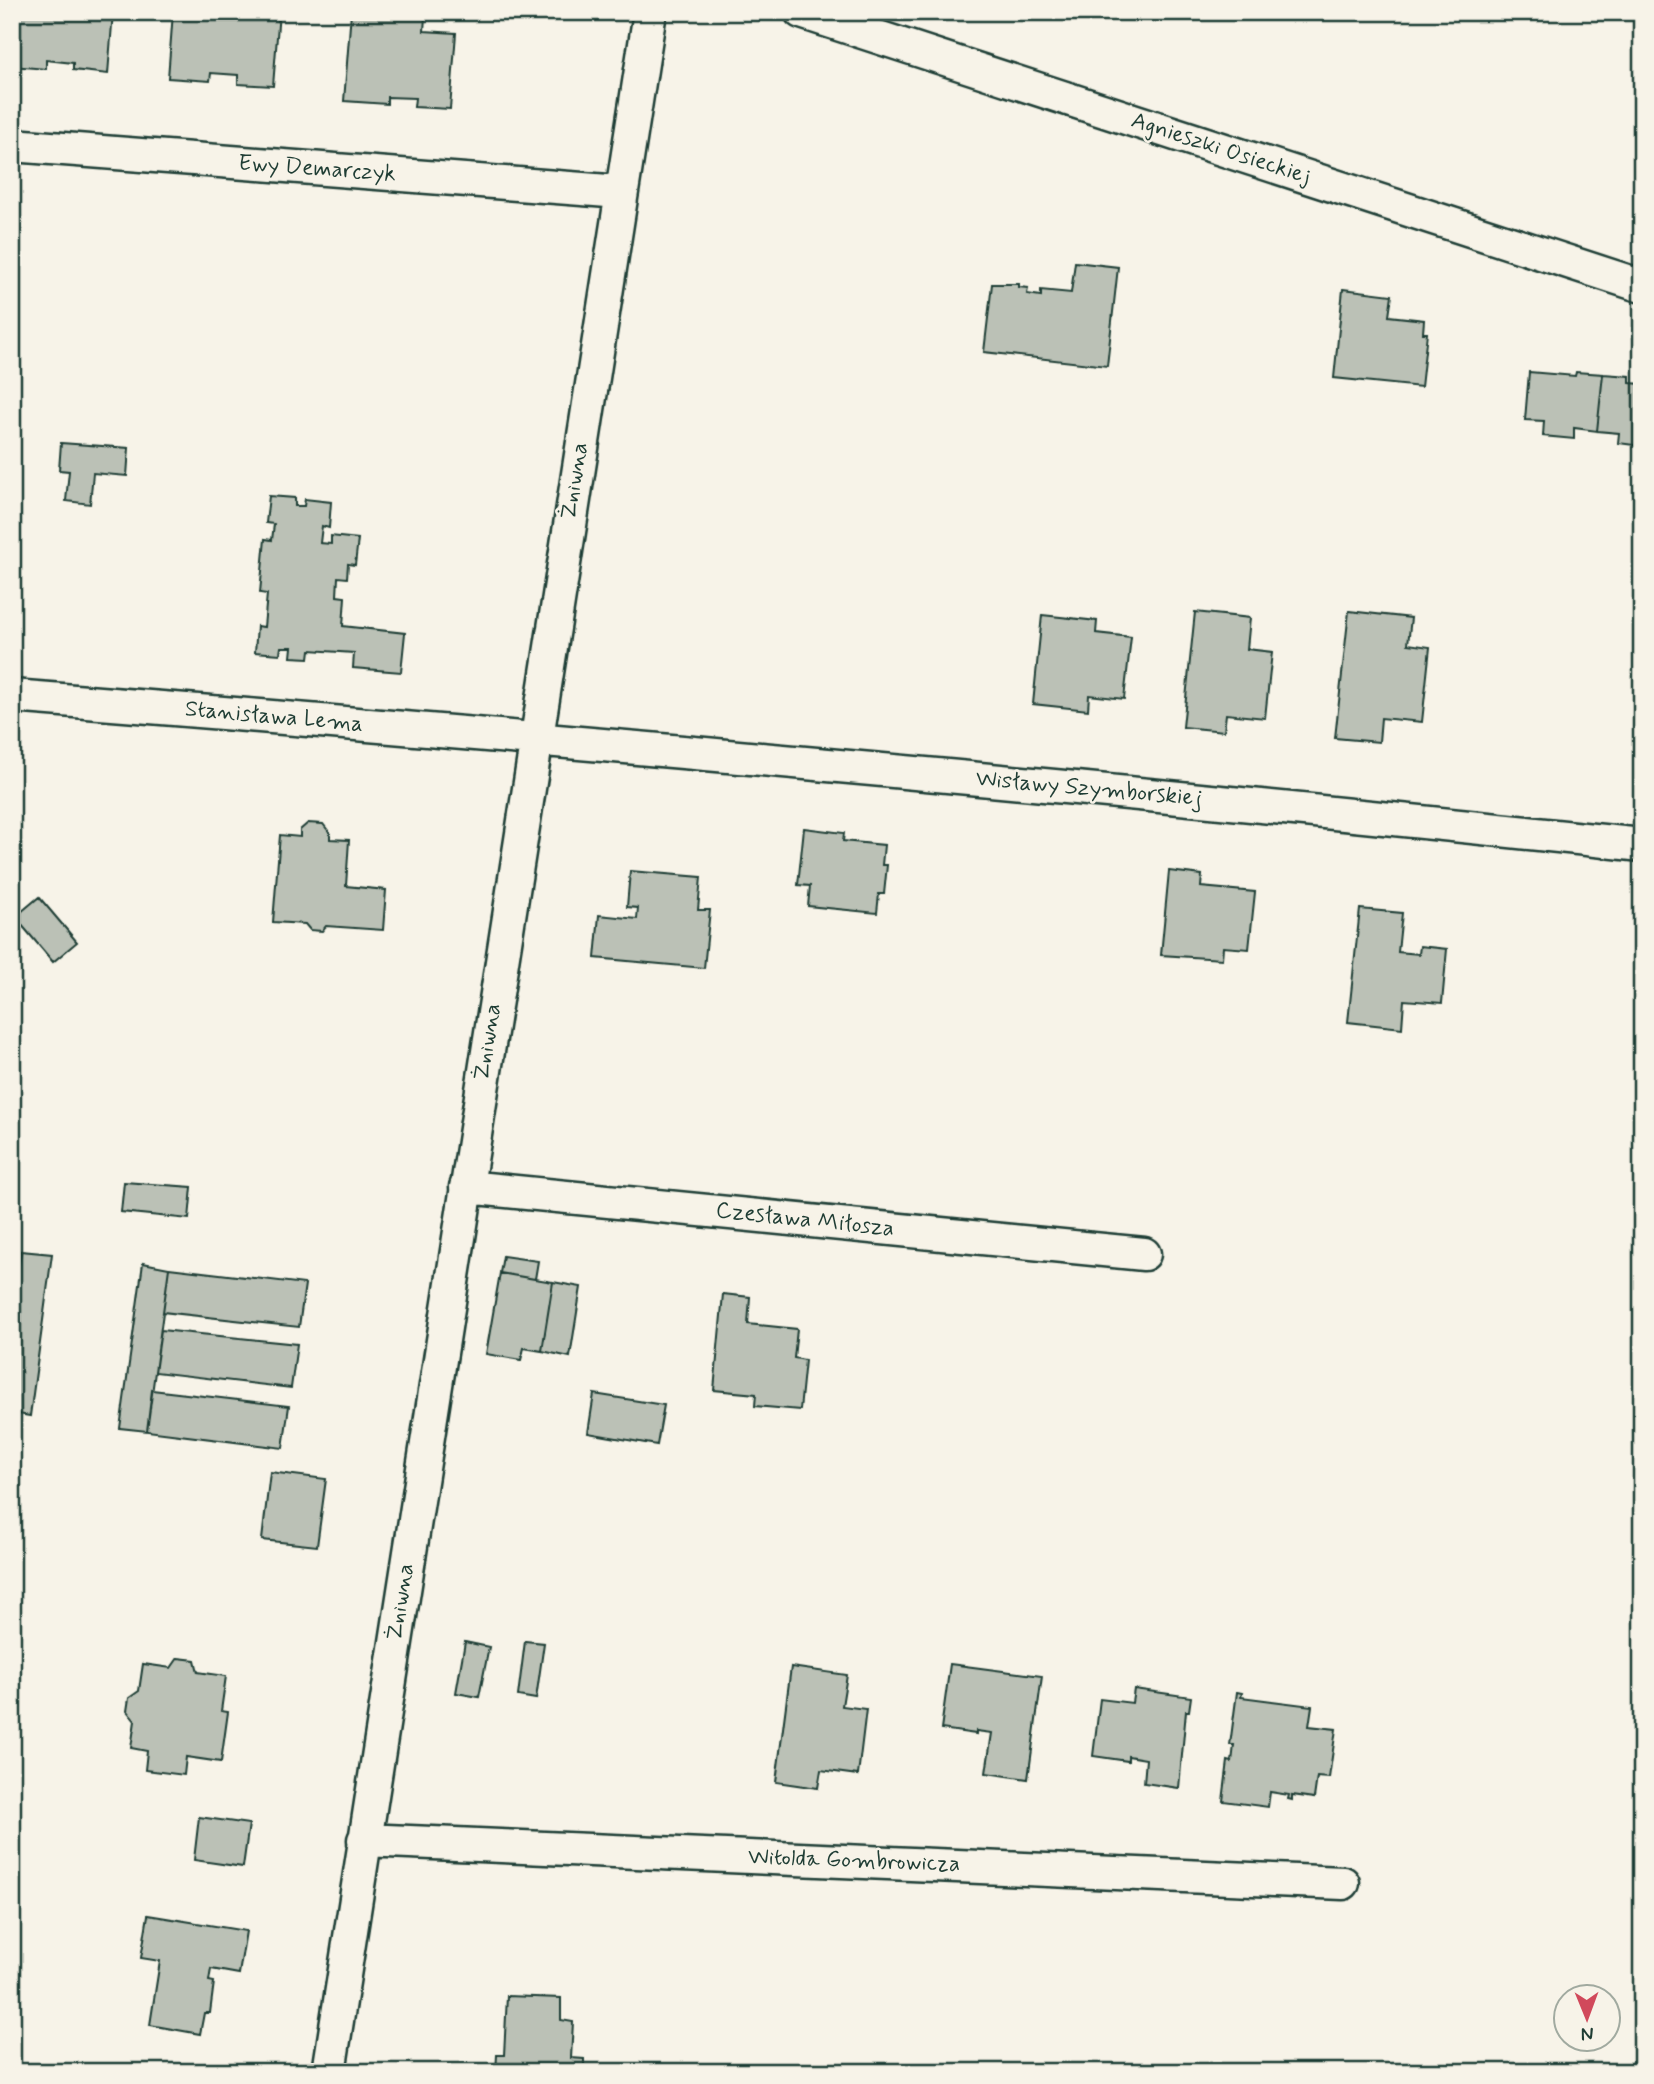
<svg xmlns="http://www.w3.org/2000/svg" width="1654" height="2084" viewBox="0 0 1654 2084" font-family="Mynerve,sans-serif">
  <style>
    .building { fill: #bbc1b6; stroke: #1f3d34; stroke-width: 2 }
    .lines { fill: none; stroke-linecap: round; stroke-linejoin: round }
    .minor-casing { stroke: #1f3d34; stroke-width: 37 }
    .minor { stroke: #f7f3e8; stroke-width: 32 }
    .labels { text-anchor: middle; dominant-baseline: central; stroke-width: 5; stroke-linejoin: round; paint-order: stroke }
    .street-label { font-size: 23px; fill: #1f3d34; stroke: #f7f3e8 }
  </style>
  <rect width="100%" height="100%" fill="#f7f3e8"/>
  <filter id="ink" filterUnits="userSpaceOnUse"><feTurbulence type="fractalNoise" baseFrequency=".0143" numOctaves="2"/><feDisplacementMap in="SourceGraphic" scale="14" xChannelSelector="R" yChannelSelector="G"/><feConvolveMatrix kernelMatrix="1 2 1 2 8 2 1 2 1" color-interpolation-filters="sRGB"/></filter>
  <g filter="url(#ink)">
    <path class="building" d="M12,12h101l-5,62 -35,-4v-7l-27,-3v9l-34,-3z
      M173,12h106l-6,74 -35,-2v-9l-27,-2 -1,8 -42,-3z
      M351,12l74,5 -1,14 32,2 -6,76 -36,-2 1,-9 -28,-1v7l-43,-3z
      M1075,262l43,5 -11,99 -123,-14 8,-68h27v3l9,1 -1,6 14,2v-6l30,3z
      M1343,289l49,6 -3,21 35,4 -1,13h4l-6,54 -87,-9z
      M1529,372l46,4 1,-4 27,2 -6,57 -23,-3v11l-31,-3 1,-15 -19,-1z
      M1603,374l27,2v7l12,1v62l-24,-3 1,-10 -22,-2z
      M61,443l68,5 -2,28 -34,-3 -3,31 -24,-3 3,-30 -10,-1z
      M269,496l26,2v8h9l1,-7 26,3 -2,26 -7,-2 -2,17 11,1v-8l27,3 -3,26 -7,-1 -1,14 -9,-1 -1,19 8,1 -2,29 62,7 -4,39 -48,-4 1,-15 -44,-3 -1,8 -18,-1 1,-10h-11l-1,7 -25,-2 2,-26 7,1 3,-33 -7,-1 5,-54 7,1 2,-16 -8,-1z
      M1349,611l62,7 -3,26 22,3 -8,75 -41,-4 -2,24 -44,-4z
      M1195,612l55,6 -3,31 25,3 -7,66 -39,-4 -2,17 -41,-4z
      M1042,615l55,6 -1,12 35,4 -7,62 -35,-4 -1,15 -55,-6z
      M308,823l15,1 7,9v6l19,1 -3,46 40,4 -3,40 -57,-4 -4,5 -12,-1 -5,-6 -32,-2 7,-87 20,2v-7z
      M804,828l40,5 -1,8 41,4 -2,20h5l-3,29h-5l-2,19 -69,-7 2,-20 -12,-1z
      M630,871l71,6 -3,33h12l-6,58 -109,-10 4,-43 38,4 1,-11 -11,-1z
      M1169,871l33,4 -1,12 54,5 -6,57 -26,-2 -1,12 -61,-4z
      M39,897l38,45 -24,20 -38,-45z
      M1360,909l42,4 -4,39 21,2 1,-8 27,3 -5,54 -38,-3 -2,28 -54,-6z
      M124,1182l68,5 -3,32 -68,-7z
      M12,1250l9,1 -9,65z
      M21,1251l31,3 -22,162 -18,-3v-97z
      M503,1256l35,5 -3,18 -35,-6z
      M143,1263l26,5 -22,163 -27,-3z
      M169,1268l136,16 -6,43 -136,-15z
      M500,1273l53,9 -11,69 -18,-3 -3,12 -35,-6z
      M553,1282l28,5 -11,70 -28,-6z
      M723,1294l27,3 -2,27 49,5 -3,29 11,2 -5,50 -45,-4 1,-12 -42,-4z
      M161,1330l136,14 -6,44 -136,-16z
      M152,1390l137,16 -6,42 -136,-17z
      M594,1394l70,11 -7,40 -69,-12z
      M270,1472l56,7 -9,67 -55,-6z
      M525,1641l19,2 -8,56 -18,-3z
      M465,1642l24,5 -10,50 -23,-4z
      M178,1658l17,2 3,12 28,4 -5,35 7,1 -7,50 -35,-5 -2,18 -39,-5 2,-19 -16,-3 4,-27 -8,-10 2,-13 10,-7 4,-27 28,4z
      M950,1664l92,12 -14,103 -42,-6 6,-40 -16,-2v3l-35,-5z
      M791,1667l56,8 -5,31 24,3 -8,66 -37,-5 -3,18 -42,-6z
      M1134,1689l57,8 -2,14h-3l-7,77 -35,-5 2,-24 -18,-3v5l-35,-5 7,-57 32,4z
      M1237,1692l5,1 -1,4 71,9 -3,20 27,3 -7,49 -12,-1 -3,21 -22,-3v5l-4,-1 1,-4 -19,-3 -2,15 -45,-6 5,-40 4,1 2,-17h-4z
      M199,1817l50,7 -6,43 -49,-7z
      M148,1915l98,16 -7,43 -28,-5 -2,12 5,1 -4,31h-6l-4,21 -50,-9 10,-64 -19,-3z
      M507,1996l54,2v22l12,2 -2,36 13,1v13h-88l1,-17h7z
      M646,2068l54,2v2h-54z"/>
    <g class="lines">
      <g class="minor-casing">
        <path id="minor" d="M801,12l841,274
          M12,145l609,47
          M12,696c544,43 1087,91 1630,149
          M466,1187l678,67
          M364,1840l979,43
          M329,2072l321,-2060"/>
      </g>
      <use href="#minor" class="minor"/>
    </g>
  </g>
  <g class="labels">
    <g class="street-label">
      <text transform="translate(1221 149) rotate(18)">Agnieszki Osieckiej</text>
      <text transform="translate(317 169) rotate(4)">Ewy Demarczyk</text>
      <text transform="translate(575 481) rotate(-81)">Żniwna</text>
      <text transform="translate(274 717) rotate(5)">Stanisława Lema</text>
      <text transform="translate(1089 789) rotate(5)">Wisławy Szymborskiej</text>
      <text transform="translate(488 1042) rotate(-81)">Żniwna</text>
      <text transform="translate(805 1220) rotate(6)">Czesława Miłosza</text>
      <text transform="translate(401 1602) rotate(-81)">Żniwna</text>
      <text transform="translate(854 1861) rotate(2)">Witolda Gombrowicza</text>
    </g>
  </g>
  <rect width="1654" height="2084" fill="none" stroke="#f7f3e8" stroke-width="42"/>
  <rect x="21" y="21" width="1612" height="2042" fill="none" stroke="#1f3d34" stroke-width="2.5" filter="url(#ink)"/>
  <g transform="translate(1587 2018) rotate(179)"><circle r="33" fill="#f7f3e8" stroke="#a1aaa0" stroke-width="2"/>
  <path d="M0-5L12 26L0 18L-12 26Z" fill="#d1495b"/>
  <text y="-10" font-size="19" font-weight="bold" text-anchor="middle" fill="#1f3d34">N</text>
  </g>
</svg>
